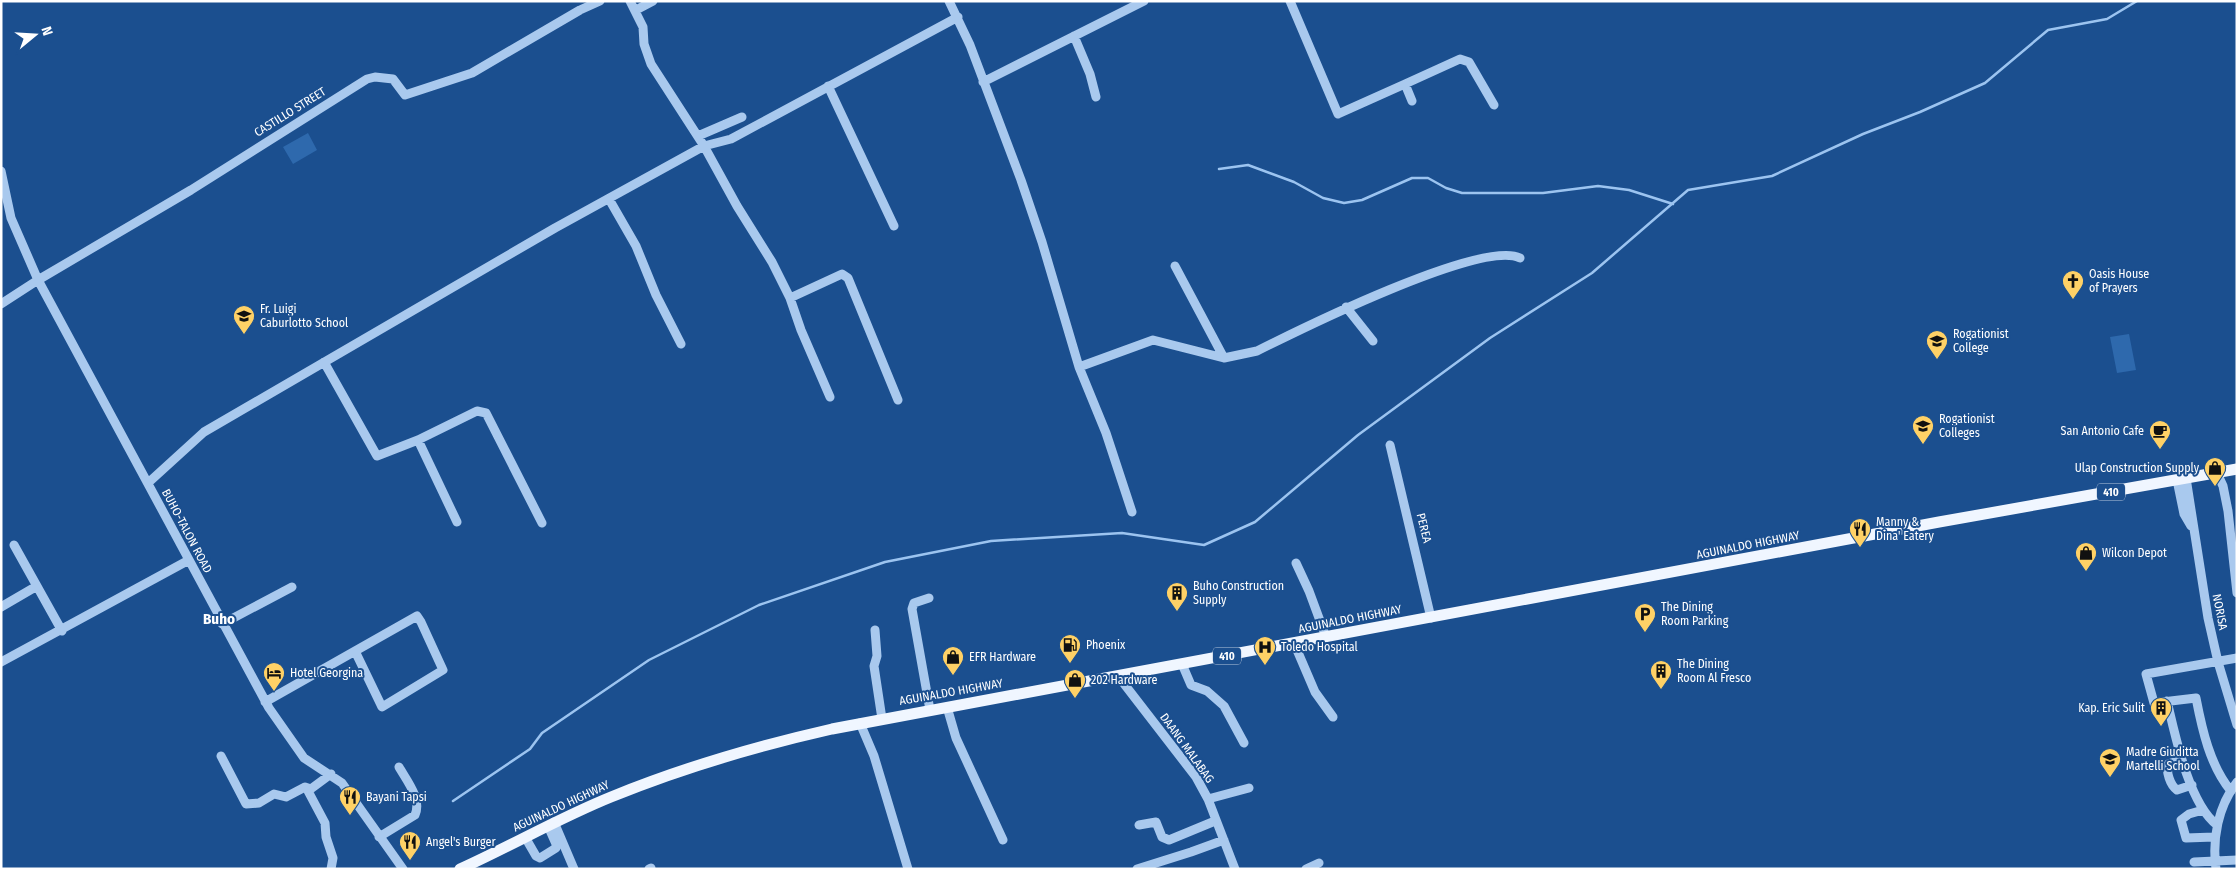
<svg xmlns="http://www.w3.org/2000/svg" width="2238" height="870" viewBox="0 0 2238 870" font-family="'Fira Sans Condensed',sans-serif">
  <style>
    .green { fill: #2e69ad }
    .lines { fill: none; stroke-linecap: round; stroke-linejoin: round }
    .stream { stroke: #9cc4f0; stroke-width: 2.5 }
    .minor { stroke: #a9c9ee; stroke-width: 9 }
    .major { stroke: #f0f6ff; stroke-width: 11 }
    .labels { text-anchor: middle; dominant-baseline: central; stroke-width: 4; stroke-linejoin: round; paint-order: stroke }
    .shield { fill: #1b4f8f; stroke: #bbcadd; stroke-width: 1 }
    .shield-label { font-size: 11px; font-weight: bold; fill: #fff }
    .street-label { font-size: 12px; fill: #fff; stroke: #1b4f8f }
    .poi-label { font-size: 12px; fill: #fff; stroke: #1b4f8f; text-anchor: start }
    .quarter-label { font-size: 15px; font-weight: bold; fill: #fff; stroke: #1b4f8f }
  </style>
  <rect width="100%" height="100%" fill="#1b4f8f"/>
  <path class="green" d="M308,133l9,17 -24,14 -10,-17z
    M2129,334l7,36 -19,3 -7,-36z"/>
  <g class="lines">
    <path class="stream" d="M1219,169l29,-4 46,17 29,16 21,5 18,-3 50,-22h16l18,10 16,5h81l55,-7 31,4 44,14
      M453,801l77,-52 12,-16 107,-73 110,-55 126,-43 106,-21 131,-8 82,12 51,-23 103,-87 132,-97 102,-65 96,-83 84,-14 91,-42 57,-22 65,-29 63,-53 59,-11 30,-18"/>
    <path class="minor" d="M630,1l13,26 1,17 7,20 53,82 33,60 35,56 18,36 11,32 29,67
      M949,1l21,44 51,135 21,62 37,125 27,66 26,79
      M1290,1l48,113 67,-30 7,17
      M636,10l17,-9
      M1074,36l16,38 6,23
      M983,82l161,-81
      M1405,84l55,-25 9,3 25,43
      M828,86l66,140
      M698,136l44,-19
      M1,171l10,47 27,62 231,428 35,50 38,25 61,86
      M609,199l27,47 20,49 25,49
      M1175,266l49,92
      M790,298l52,-24 6,4 50,122
      M1,304l37,-24 153,-90 176,-111 8,-2 18,2 12,16 67,-22 108,-63 20,-9
      M1346,307l27,34
      M324,362l53,94 41,-16 59,-29 9,2 56,110
      M1079,367l74,-27 71,18 33,-7c42,-21 225,-112 263,-93
      M418,440l39,82
      M1390,445l41,173
      M2217,473l6,13 5,25 9,82
      M2186,478l22,140 10,44 19,63
      M2177,480l7,34 7,12
      M148,483l56,-51 351,-204 149,-82 27,-7 227,-122
      M14,545l48,86
      M1296,563l13,28 17,46
      M929,598l-15,5 -2,6 18,101
      M1,607l36,-21
      M222,624l70,-37
      M875,630l2,26 -3,10 8,53
      M1294,643l21,49 18,25
      M1,662l188,-102
      M1182,664l9,21 16,6 17,15 20,37
      M1118,676l78,101 12,22 27,70
      M2167,701c8,34 22,103 50,124
      M265,702l152,-86 4,6 22,48 -61,37 -27,-56
      M947,707l9,31 47,102
      M860,723l14,33 34,113
      M221,756l25,48 13,-1 15,-9 12,3 19,-10 6,2
      M2181,760l-13,4c-2,8 2,21 9,26l15,-5
      M2231,791c-21,-25 -29,-62 -35,-93l-42,5 -8,-29 91,-16
      M1208,799l41,-11
      M2203,810l-14,4 -8,6 5,18 28,-1
      M554,822l20,47
      M1139,825l17,-3 6,15 7,3 46,-19
      M379,837l36,-22c7,-16 -8,-34 -16,-48
      M525,837l11,19 4,2 16,-10v-4l-8,-18
      M2194,862l43,-2
      M331,869l2,-11 -7,-21 -1,-14 -17,-32 23,-17
      M649,869l2,-1
      M1137,869l54,-17 33,-12
      M1306,869l13,-6
      M2216,869c-4,-30 2,-63 21,-87"/>
    <path class="major" d="M460,869c51,-23 99,-51 151,-72 71,-29 146,-51 221,-68l1107,-207 298,-53"/>
  </g>
  <defs>
    <g id="church-pin" transform="scale(1.125)"><path d="M0 17L-7.5 6A9.5 9.5 0 1 1 7.5 6Z" fill="#ffd166" stroke="#1b4f8f"/><path d="M-1.2-6h2.4v3.5h3.3v2.4h-3.3V6h-2.4V-.1h-3.3v-2.4h3.3Z" fill="#111"/></g>
    <g id="school-pin" transform="scale(1.125)"><path d="M0 17L-7.5 6A9.5 9.5 0 1 1 7.5 6Z" fill="#ffd166" stroke="#1b4f8f"/><path d="M0-5L7-2L0 1L-7-2ZM-4 1L0 2.5L4 1V4Q0 6-4 4Z" fill="#111"/></g>
    <g id="university-pin" transform="scale(1.125)"><path d="M0 17L-7.5 6A9.5 9.5 0 1 1 7.5 6Z" fill="#ffd166" stroke="#1b4f8f"/><path d="M0-5L7-2L0 1L-7-2ZM-4 1L0 2.5L4 1V4Q0 6-4 4Z" fill="#111"/></g>
    <g id="cafe-pin" transform="scale(1.125)"><path d="M0 17L-7.5 6A9.5 9.5 0 1 1 7.5 6Z" fill="#ffd166" stroke="#1b4f8f"/><path d="M-5.5-4.5H6V0H3Q3 3.5 0 3.5H-2.5Q-5.5 3.5-5.5 0ZM3-3.2v2h1.7v-2ZM-6 4.5H4V6H-6Z" fill="#111"/></g>
    <g id="shop-pin" transform="scale(1.125)"><path d="M0 17L-7.5 6A9.5 9.5 0 1 1 7.5 6Z" fill="#ffd166" stroke="#1b4f8f"/><path d="M-5-2.5h2.3a2.7 3.5 0 0 1 5.4 0H5L5.5 6h-11ZM-1.5-2.5h3a1.5 2.3 0 0 0-3 0Z" fill="#111"/></g>
    <g id="restaurant-pin" transform="scale(1.125)"><path d="M0 17L-7.5 6A9.5 9.5 0 1 1 7.5 6Z" fill="#ffd166" stroke="#1b4f8f"/><path d="M-5-6h1v4h1v-4h1v4h1v-4h1v5L-1.5 .5V6h-2V.5L-5-1ZM5-6V6H3V1.5H1.5Q1.5-4 5-6Z" fill="#111"/></g>
    <g id="building-pin" transform="scale(1.125)"><path d="M0 17L-7.5 6A9.5 9.5 0 1 1 7.5 6Z" fill="#ffd166" stroke="#1b4f8f"/><path d="M-4-6H4V6H1V3H-1V6H-4ZM-2.5-4.3h1.7v1.8h-1.7ZM.8-4.3h1.7v1.8H.8ZM-2.5-1h1.7V.8h-1.7ZM.8-1h1.7V.8H.8Z" fill="#111"/></g>
    <g id="parking-pin" transform="scale(1.125)"><path d="M0 17L-7.5 6A9.5 9.5 0 1 1 7.5 6Z" fill="#ffd166" stroke="#1b4f8f"/><path d="M-3.5-5.5H1a3.5 3.5 0 0 1 0 7H-1V5.5H-3.5ZM-1-3.4V-.6H.8a1.4 1.4 0 0 0 0-2.8Z" fill="#111"/></g>
    <g id="fuel-pin" transform="scale(1.125)"><path d="M0 17L-7.5 6A9.5 9.5 0 1 1 7.5 6Z" fill="#ffd166" stroke="#1b4f8f"/><path d="M-5.5-6h7V0h2V4h1.3V-2.5L3-4.5l.8-.8L6-3V5H2.5V1h-1V6h-7ZM-4.2-4.7v3.2H.2V-4.7Z" fill="#111"/></g>
    <g id="hospital-pin" transform="scale(1.125)"><path d="M0 17L-7.5 6A9.5 9.5 0 1 1 7.5 6Z" fill="#ffd166" stroke="#1b4f8f"/><path d="M-5-5h3v3.5h4V-5h3V5h-3V1.5h-4V5h-3Z" fill="#111"/></g>
    <g id="hotel-pin" transform="scale(1.125)"><path d="M0 17L-7.5 6A9.5 9.5 0 1 1 7.5 6Z" fill="#ffd166" stroke="#1b4f8f"/><path d="M-6-4.5h1.5V1H6V5H4.5V3h-9V5H-6ZM-4 0a1.8 1.8 0 1 1 3.6 0ZM.5 0V-2.5h3Q6-2.5 6 0Z" fill="#111"/></g>
  </defs>
  <g fill-rule="evenodd">
    <use href="#church-pin" x="2073" y="281"/>
    <use href="#school-pin" x="244" y="316"/>
    <use href="#university-pin" x="1937" y="341"/>
    <use href="#university-pin" x="1923" y="426"/>
    <use href="#cafe-pin" x="2160" y="431"/>
    <use href="#shop-pin" x="2215" y="468"/>
    <use href="#restaurant-pin" x="1860" y="529"/>
    <use href="#shop-pin" x="2086" y="553"/>
    <use href="#building-pin" x="1177" y="593"/>
    <use href="#parking-pin" x="1645" y="614"/>
    <use href="#fuel-pin" x="1070" y="645"/>
    <use href="#hospital-pin" x="1265" y="647"/>
    <use href="#shop-pin" x="953" y="657"/>
    <use href="#building-pin" x="1661" y="671"/>
    <use href="#hotel-pin" x="274" y="673"/>
    <use href="#shop-pin" x="1075" y="680"/>
    <use href="#building-pin" x="2161" y="708"/>
    <use href="#school-pin" x="2110" y="759"/>
    <use href="#restaurant-pin" x="350" y="797"/>
    <use href="#restaurant-pin" x="410" y="842"/>
  </g>
  <g class="labels">
    <g class="shield">
      <rect x="2097" y="483.5" width="28" height="17" rx="4"/>
      <rect x="1213" y="647.5" width="28" height="17" rx="4"/>
    </g>
    <g class="shield-label">
      <text x="2111" y="492">410</text>
      <text x="1227" y="656">410</text>
    </g>
    <g class="street-label">
      <text transform="translate(290 112) rotate(-32)">CASTILLO STREET</text>
      <text transform="translate(1424 528) rotate(76)">PEREA</text>
      <text transform="translate(187 531) rotate(62)">BUHO-TALON ROAD</text>
      <text transform="translate(1748 545) rotate(-11)">AGUINALDO HIGHWAY</text>
      <text transform="translate(2220 612) rotate(79)">NORISA</text>
      <text transform="translate(1350 619) rotate(-11)">AGUINALDO HIGHWAY</text>
      <text transform="translate(951 692) rotate(-10)">AGUINALDO HIGHWAY</text>
      <text transform="translate(1187 748) rotate(54)">DAANG MALABAG</text>
      <text transform="translate(561 806) rotate(-25)">AGUINALDO HIGHWAY</text>
    </g>
    <g class="poi-label">
      <text x="2089" y="274">Oasis House<tspan x="2089" dy="14">of Prayers</tspan></text>
      <text x="260" y="309">Fr. Luigi<tspan x="260" dy="14">Caburlotto School</tspan></text>
      <text x="1953" y="334">Rogationist<tspan x="1953" dy="14">College</tspan></text>
      <text x="1939" y="419">Rogationist<tspan x="1939" dy="14">Colleges</tspan></text>
      <text x="2144" y="431" text-anchor="end">San Antonio Cafe</text>
      <text x="2199" y="468" text-anchor="end">Ulap Construction Supply</text>
      <text x="1876" y="522">Manny &amp;<tspan x="1876" dy="14">Dina' Eatery</tspan></text>
      <text x="2102" y="553">Wilcon Depot</text>
      <text x="1193" y="586">Buho Construction<tspan x="1193" dy="14">Supply</tspan></text>
      <text x="1661" y="607">The Dining<tspan x="1661" dy="14">Room Parking</tspan></text>
      <text x="1086" y="645">Phoenix</text>
      <text x="1281" y="647">Toledo Hospital</text>
      <text x="969" y="657">EFR Hardware</text>
      <text x="1677" y="664">The Dining<tspan x="1677" dy="14">Room Al Fresco</tspan></text>
      <text x="290" y="673">Hotel Georgina</text>
      <text x="1091" y="680">202 Hardware</text>
      <text x="2145" y="708" text-anchor="end">Kap. Eric Sulit</text>
      <text x="2126" y="752">Madre Giuditta<tspan x="2126" dy="14">Martelli School</tspan></text>
      <text x="366" y="797">Bayani Tapsi</text>
      <text x="426" y="842">Angel's Burger</text>
    </g>
    <g class="quarter-label">
      <text x="219" y="619">Buho</text>
    </g>
  </g>
  <rect width="2238" height="870" fill="none" stroke="#ffffff" stroke-width="5"/>
  <g transform="translate(35 35) rotate(72)" stroke="#1b4f8f" stroke-width="4" paint-order="stroke">
  <path d="M0-4L9 19L0 12L-9 19Z" fill="#ffffff"/>
  <text y="-8" font-size="14" font-weight="bold" text-anchor="middle" fill="#ffffff">N</text>
  </g>
</svg>
